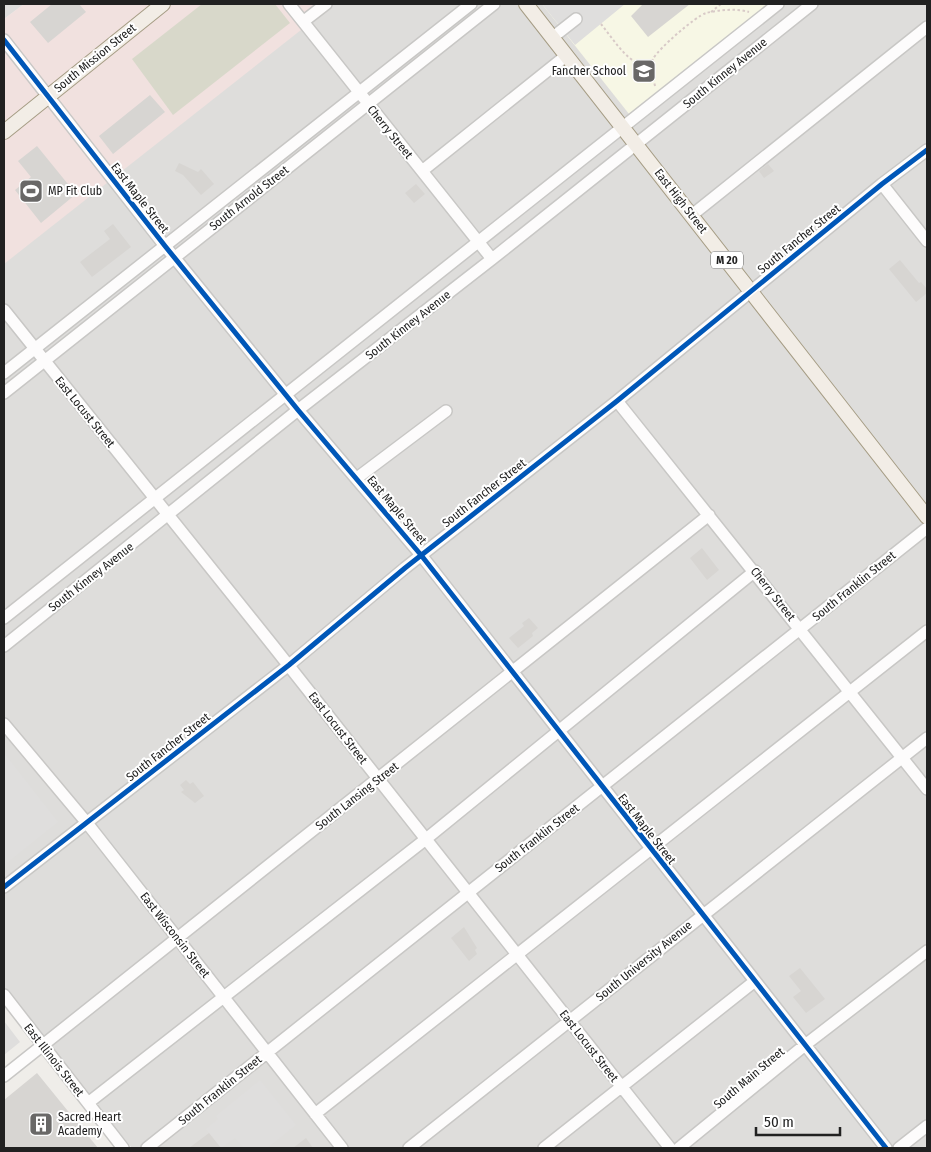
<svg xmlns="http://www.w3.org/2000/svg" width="931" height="1152" viewBox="0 0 931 1152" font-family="'Fira Sans Condensed',sans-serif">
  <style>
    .residential { fill: #dedddb }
    .commercial { fill: #f1e1df }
    .education { fill: #f7f7e5 }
    .construction { fill: #d8d8ca }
    .parking { fill: #dfdedd }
    .building { fill: #d7d5d2 }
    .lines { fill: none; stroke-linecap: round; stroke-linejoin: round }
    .minor-casing { stroke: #c8c7c5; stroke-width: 14 }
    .major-casing { stroke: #a69d85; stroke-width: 16 }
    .path { stroke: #d8cac7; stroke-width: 2; stroke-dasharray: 2.5 2.5; stroke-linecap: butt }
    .minor { stroke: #fdfcfc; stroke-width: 11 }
    .major { stroke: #f2ede6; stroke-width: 14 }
    .cycleway-casing { stroke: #fff; stroke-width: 8 }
    .cycleway { stroke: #0057b8; stroke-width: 5 }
    .labels { text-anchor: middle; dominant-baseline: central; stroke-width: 4; stroke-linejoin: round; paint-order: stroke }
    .shield { fill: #fff; stroke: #646464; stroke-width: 1 }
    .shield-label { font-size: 11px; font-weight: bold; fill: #212121 }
    .street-label { font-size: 12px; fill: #212121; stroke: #fff }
    .poi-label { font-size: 12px; fill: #212121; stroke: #fff; text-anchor: start }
  </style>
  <rect width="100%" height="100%" fill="#efede9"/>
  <path class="residential" d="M4,4h20l-20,15z
    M333,4h594v1144h-795l-128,-156v-731z"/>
  <path class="commercial" d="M24,4h310l-330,260v-245z"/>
  <path class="education" d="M542,4h236l-145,115z"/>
  <path class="construction" d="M202,4h73l15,19 -117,92 -41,-56z"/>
  <path class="parking" d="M542,4h83l-50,41z
    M4,753l54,69 -54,43z
    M4,1021l16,21 -16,13z
    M260,1080l36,45 -29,23h-23l-9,-10 -14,10 -15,-19 12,-10 -2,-3z"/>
  <path class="building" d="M52,4h27l7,8 -38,31 -18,-21z
    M643,4h47l-42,33 -17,-21z
    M150,95l15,17 -52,42 -14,-18z
    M37,146l39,48 -35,29 -26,-33 16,-13 -13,-16z
    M179,163l19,9 3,-3 13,15 -13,11 -18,-20 -8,-4z
    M768,164l6,7 -10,7 -5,-7z
    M416,184l9,10 -11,9 -9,-10z
    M113,224l18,23 -39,30 -12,-15 30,-23 -6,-8z
    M900,260l19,23 2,-1 6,7v4l-11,9 -27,-33z
    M702,548l17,22 -12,10 -17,-22z
    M529,618l9,10 -6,5 1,3 -15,12 -9,-10 15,-12 -2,-3z
    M186,780l4,4 3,-2 11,14 -9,7 -14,-11 3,-2 -4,-5z
    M464,927l13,21 -2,2 2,4 -8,7 -18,-23z
    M800,968l25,31 -19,14 -13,-16 8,-6 -12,-15z
    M37,1073l61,75h-94v-48z
    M209,1133l12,15h-32z
    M306,1138l7,10h-20z"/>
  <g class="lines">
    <g class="minor-casing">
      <path id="minor" d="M289,4l203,255
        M304,21l22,-17
        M553,37l23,-18
        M4,40l161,206 133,164 123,145 465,593
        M422,171l145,-116
        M882,184l45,57
        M692,215l235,-188
        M4,310l270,337 396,501
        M4,373l467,-369
        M4,393l490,-389
        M617,401l310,388
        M357,478l89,-67
        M4,618l774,-614
        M4,646l294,-236 194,-151 320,-255
        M4,724l83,99 255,325
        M4,887l285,-222 116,-97 212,-167 265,-217 45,-34
        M4,995l119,153
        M4,1076l705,-561
        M88,1103l338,-264 329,-268
        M315,1114l612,-483
        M147,1148l780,-620
        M409,1148l518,-410
        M544,1148l211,-167
        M679,1148l126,-103 122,-94
        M899,1148l28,-22"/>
    </g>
    <g class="major-casing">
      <path id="major" d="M526,4l401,513
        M4,132l159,-128"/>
    </g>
    <path class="path" d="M711,12l10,-8
      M601,24c14,17 27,41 50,44
      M655,86c-2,-9 -6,-18 -2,-27 5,-10 43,-43 53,-46 13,-3 30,-5 43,-1"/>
    <use href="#minor" class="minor"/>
    <use href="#major" class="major"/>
    <g class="cycleway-casing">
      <path id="cycleway" d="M4,40l161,206 133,164 123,145 465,593
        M4,887l285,-222 116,-97 212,-167 265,-217 45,-34"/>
    </g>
    <use href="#cycleway" class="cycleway"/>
  </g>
  <defs>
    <g id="school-square" transform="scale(1.25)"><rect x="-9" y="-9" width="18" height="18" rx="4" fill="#696867" stroke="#fff"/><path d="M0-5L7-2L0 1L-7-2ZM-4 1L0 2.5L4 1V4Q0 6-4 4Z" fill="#fff"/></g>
    <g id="stadium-square" transform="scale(1.25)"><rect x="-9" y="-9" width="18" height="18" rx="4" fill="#696867" stroke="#fff"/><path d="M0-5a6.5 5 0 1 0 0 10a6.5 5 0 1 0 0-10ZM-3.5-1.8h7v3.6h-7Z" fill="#fff"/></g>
    <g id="building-square" transform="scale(1.25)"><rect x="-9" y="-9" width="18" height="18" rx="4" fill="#696867" stroke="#fff"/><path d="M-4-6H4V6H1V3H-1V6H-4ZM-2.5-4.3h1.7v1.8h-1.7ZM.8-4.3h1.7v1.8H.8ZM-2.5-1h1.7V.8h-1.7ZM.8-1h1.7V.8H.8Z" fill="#fff"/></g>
  </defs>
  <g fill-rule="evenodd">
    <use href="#school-square" x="644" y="71"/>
    <use href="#stadium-square" x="31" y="191"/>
    <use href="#building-square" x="41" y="1124"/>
  </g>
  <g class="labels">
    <rect class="shield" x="711" y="251.5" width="32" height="17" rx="4"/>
    <g class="shield-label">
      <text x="727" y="260">M 20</text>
    </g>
    <g class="street-label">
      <text transform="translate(95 58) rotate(-39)">South Mission Street</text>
      <text transform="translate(725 73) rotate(-39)">South Kinney Avenue</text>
      <text transform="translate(390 132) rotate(51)">Cherry Street</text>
      <text transform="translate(140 198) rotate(52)">East Maple Street</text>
      <text transform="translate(249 198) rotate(-38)">South Arnold Street</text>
      <text transform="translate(681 201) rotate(52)">East High Street</text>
      <text transform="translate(799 239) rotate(-39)">South Fancher Street</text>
      <text transform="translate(408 325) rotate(-38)">South Kinney Avenue</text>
      <text transform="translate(85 412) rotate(51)">East Locust Street</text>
      <text transform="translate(484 493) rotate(-38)">South Fancher Street</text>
      <text transform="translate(397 510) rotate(50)">East Maple Street</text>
      <text transform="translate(91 577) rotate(-38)">South Kinney Avenue</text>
      <text transform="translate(854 586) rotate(-39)">South Franklin Street</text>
      <text transform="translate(773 594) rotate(52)">Cherry Street</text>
      <text transform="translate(338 728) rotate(52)">East Locust Street</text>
      <text transform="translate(168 747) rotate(-38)">South Fancher Street</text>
      <text transform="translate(357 796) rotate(-38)">South Lansing Street</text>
      <text transform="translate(647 829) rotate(52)">East Maple Street</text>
      <text transform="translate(537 838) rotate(-38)">South Franklin Street</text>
      <text transform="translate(175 935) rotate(52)">East Wisconsin Street</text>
      <text transform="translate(644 961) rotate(-39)">South University Avenue</text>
      <text transform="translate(589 1046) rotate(52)">East Locust Street</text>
      <text transform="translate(54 1060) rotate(52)">East Illinois Street</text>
      <text transform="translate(749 1078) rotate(-40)">South Main Street</text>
      <text transform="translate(220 1090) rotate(-39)">South Franklin Street</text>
    </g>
    <g class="poi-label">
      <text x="626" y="71" text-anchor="end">Fancher School</text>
      <text x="48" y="191">MP Fit Club</text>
      <text x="58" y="1117">Sacred Heart<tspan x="58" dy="14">Academy</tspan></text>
    </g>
  </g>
  <rect width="931" height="1152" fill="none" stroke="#212121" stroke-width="10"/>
  <path d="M756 1127v8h84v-8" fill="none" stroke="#212121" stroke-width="2.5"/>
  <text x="764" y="1127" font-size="15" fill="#212121" stroke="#ffffff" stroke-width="4" paint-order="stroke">50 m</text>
</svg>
